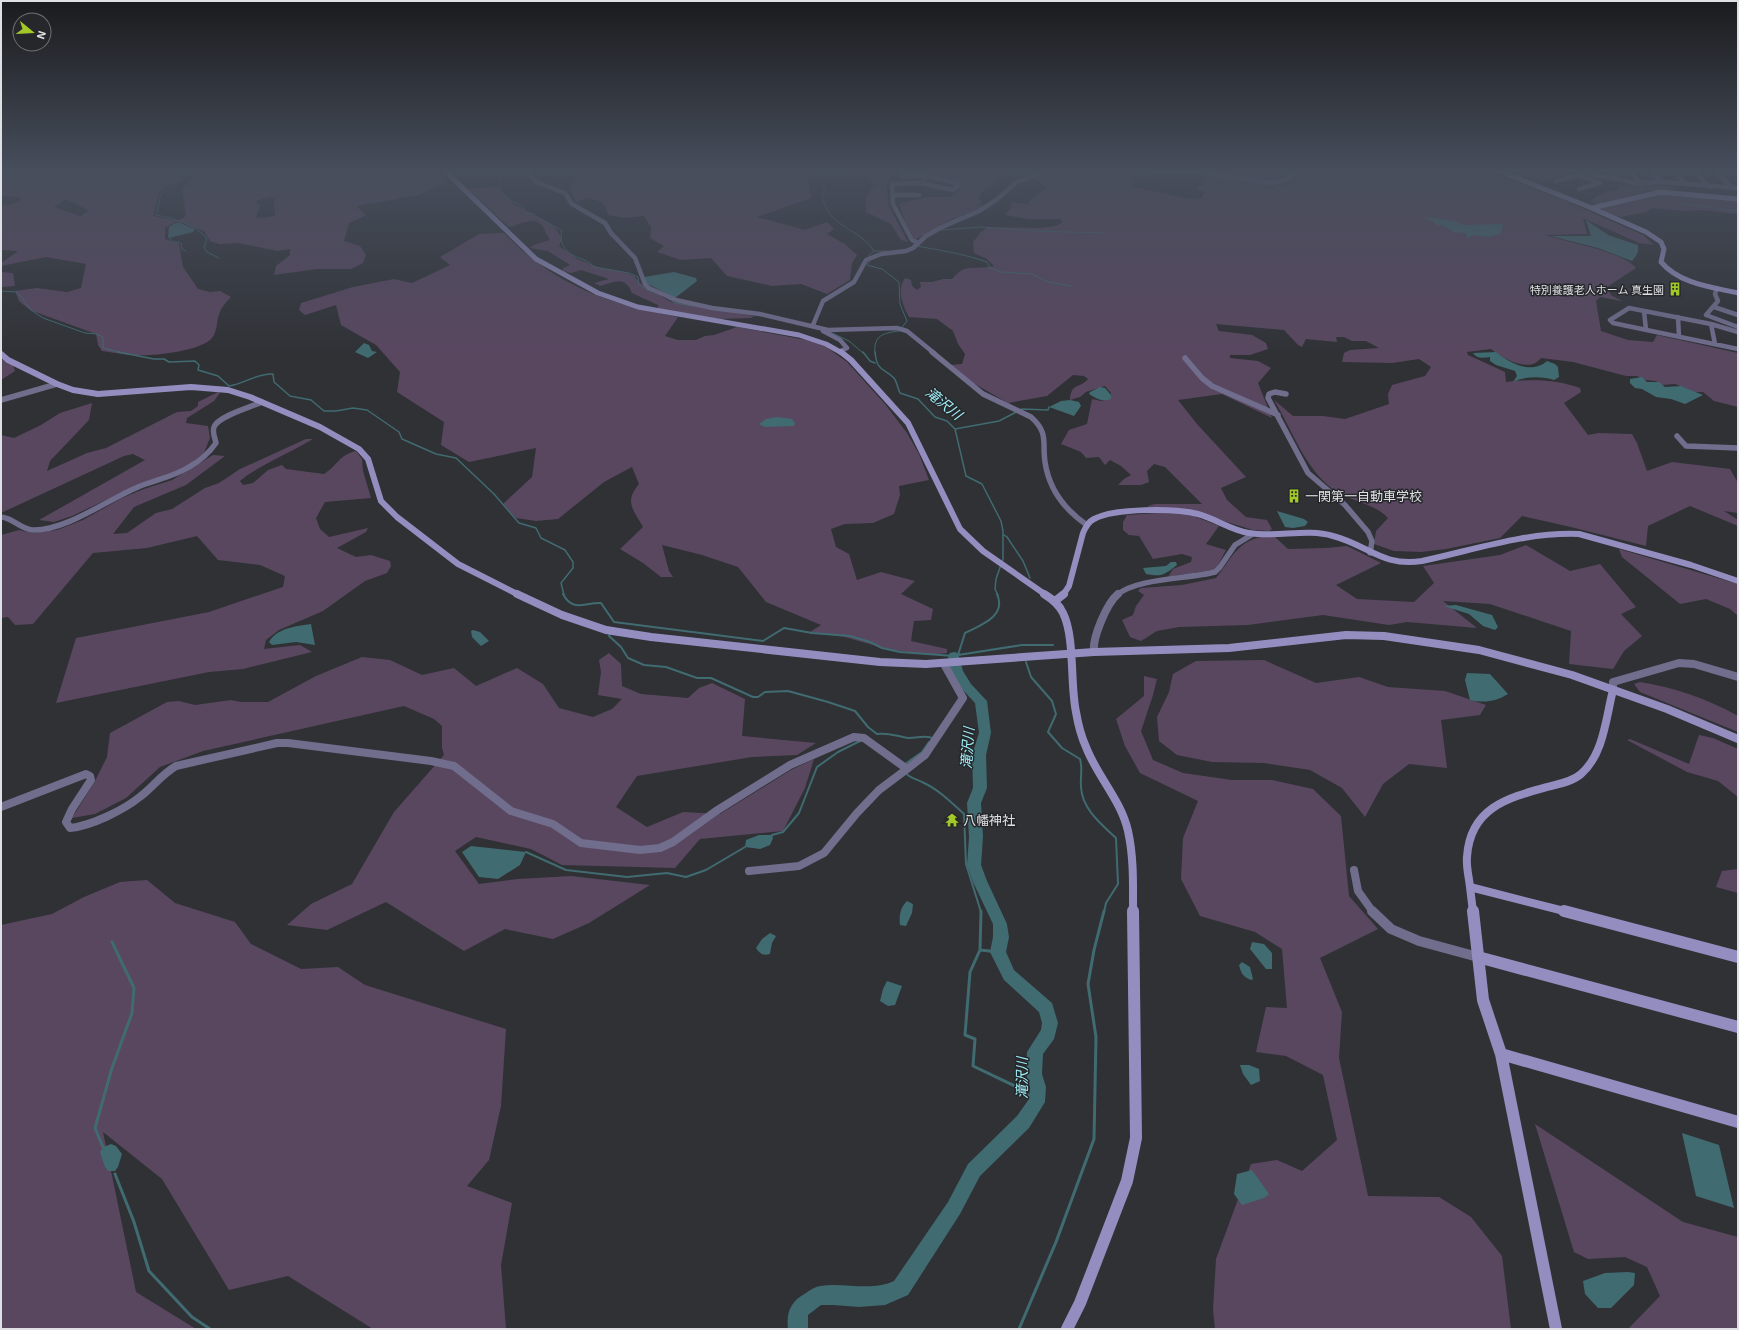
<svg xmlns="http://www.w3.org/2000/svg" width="1739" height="1330" viewBox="0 0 1739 1330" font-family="'Exo 2','Noto Sans JP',sans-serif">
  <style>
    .green { fill: #594760; fill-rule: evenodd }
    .water { fill: #406b71 }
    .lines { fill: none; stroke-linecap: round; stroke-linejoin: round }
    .stream-far3 { stroke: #406b71; stroke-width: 1 }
    .stream-far2 { stroke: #406b71; stroke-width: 1.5 }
    .stream-far1 { stroke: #406b71; stroke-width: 2 }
    .stream { stroke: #406b71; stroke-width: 3 }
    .river { fill: #406b71; fill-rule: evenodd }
    .street-far3 { stroke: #706d8d; stroke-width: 4.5 }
    .street-far2 { stroke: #706d8d; stroke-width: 5.5 }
    .street-far1 { stroke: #706d8d; stroke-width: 8 }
    .street { stroke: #706d8d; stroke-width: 10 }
    .secondary-far3 { stroke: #948ec0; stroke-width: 5 }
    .secondary-far2 { stroke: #948ec0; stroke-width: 6 }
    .secondary-far1 { stroke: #948ec0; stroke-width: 8 }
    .secondary { stroke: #948ec0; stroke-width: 12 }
    .labels { text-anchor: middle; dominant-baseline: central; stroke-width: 3; stroke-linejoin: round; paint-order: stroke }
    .far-poi-label { font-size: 11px; fill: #dfe0e3; stroke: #25272b; text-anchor: end }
    .poi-label { font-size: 13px; fill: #dfe0e3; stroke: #25272b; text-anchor: start }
    .water-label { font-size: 14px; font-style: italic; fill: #9feff9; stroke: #25272b }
  </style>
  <rect width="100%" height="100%" fill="#2f3135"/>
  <path class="green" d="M1,169h166l3,6 12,3 -23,14 -6,24 25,5 8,-5 -4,-28 14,-13 -18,-6h252l12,5 4,8 -27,13 -63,11 10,9 -17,8 -5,18 16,5 6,9 -3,8 -12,6h-34l-43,6 2,-9 14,-11v-6l-13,2 -39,-8 -19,1 -9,-3 -6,-10 -21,-8 -8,-1 -10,6v11l14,5 4,23 15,22 12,3 10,-1 11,6c-4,5 -9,9 -11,15 -4,8 -2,19 -8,26 -12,14 -65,19 -83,17 -9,-1 -18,-3 -27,-4l-4,-6 -2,-11 -66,-24 -11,-9 -4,-10 22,-3 30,4 14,-4 5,-24 -40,-7 -45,9v-3l17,-12 -17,-1v-44l15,-3 4,-3 -1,-3 -18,-1zM271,197h5l-2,4 1,15 -19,2 4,-12 -4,-4 3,-2zM66,199l23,12 -9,5 -26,-9z
    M565,169h241l5,29 -54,19 48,13 22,-8 7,7 -7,5 18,10 12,11 -5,8 -2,17 -23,14 -26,-10 -29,2 -45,-10 -16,-18 -30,2 -24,-8 7,-6 -14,-8 1,-11 -7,-11 -21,2 -14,-3 -7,-13 -14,-4 -12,4 -7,-14 7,-14z
    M843,169l55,1 -12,13 3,23 19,36 -7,-2 -10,-16 -25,-12v-16l8,-10 -7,-13 -19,3z
    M937,169h75l-17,8c0,10 -8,9 -14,14 -1,1 -2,3 -3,5l2,11 -5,4 -23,8 -37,21 -10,-19 -6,-17 28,-7h24l8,-7 5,-7 -30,-8z
    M1189,169h101l-13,10h-19z
    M1311,169h171l84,32 77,34 11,10 -15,-2 -56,-25 4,16 -42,1c21,7 79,17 91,33l-29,19 4,8 11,6 -22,-4 -4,4 5,30 27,9 25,2 4,-7 81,18v54l-24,-6 -11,-9h-8l-20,-8 -13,1 -6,-4 -11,-1 -8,-4h-11l-53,-14 -32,-4c-2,2 -5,5 -8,6 -13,4 -32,-7 -42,-15l-24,3 1,3 37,17 1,10c26,-3 49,-3 74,6l1,4 -17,11 24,32 10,-2 34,1 5,9 10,28 25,-9 58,7 8,14v30l-14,-2 14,9v6l-48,-20 -42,20 -2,20 -75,-19 -49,-11 -22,22 -54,11 -25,3 -27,-1 -20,-7 2,-13 12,-13c-14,-15 -37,-16 -54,-28 -30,-22 -41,-59 -60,-90l19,16h30l22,3 44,-15 -1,-10 4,-9 33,-9 6,-9 -12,-8 -27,4 -50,-1 2,-9 6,-3 29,-2 -13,-7h-14l-8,-4h-8l1,5 -31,-3 -4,8 -4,-2 -14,-15 -68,-6 3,7 33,4 14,8 2,6 -18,6h-20v3l28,3 13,7 -13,15 14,35 -50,-24 -44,6 19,24 49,53 -25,11 6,12 19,17 21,3 5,9 -3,2 -16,-1 -39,-12 -66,-9v-3l7,-2h47l-37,-37 -11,-3 -7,7 2,11 -8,3h-23l6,-6 7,-4 -10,-9 -11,-6 -5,5 -6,-8 -13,1 -5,-6 -20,-8 8,-14 18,-6 5,-25 9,2 10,-3v-5l-6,-7 -19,6 -6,5 -10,3c1,-18 10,-11 18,-21l-4,-3 -11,-1 -26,21 -39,7 -40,-23 -19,-15 13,-1 3,-10 -7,-10 -5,-13 -16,-12 -28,-2c-6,-11 -13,-27 -4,-39l6,2 1,6 5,4 4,-3 -1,-5h12l11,-3h9c3,-3 6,-7 10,-9 7,-4 22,-1 32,-4l-7,-7 -13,-6 -1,-11 8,-10 7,-5 50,1 18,-2 7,-4 -3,-3h-32l-23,-4 6,-7v-6l17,2 6,-8 13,-7 -12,-10 15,-7 29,-2 50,1 5,16 56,12 12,-1 3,-6 -9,-3 11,-11 -2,-3 53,8 25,2 11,-6 6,-7z
    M1505,169h62l1,3 -23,10z
    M1630,184l36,2 11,4 -30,1 -48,13 -9,-2c7,-8 17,-10 27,-12l2,-4z
    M496,186l17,18 35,18 8,7 6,10 -3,7 18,13 21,8 26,5 10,4 6,7 31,19 83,14 -3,2 -31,1 -55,-9 -7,-2v-3l-26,-12c-7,-18 -18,-11 -32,-7l-6,-3 15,-4 -28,-9 -10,3 -8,-2v-3l7,-3 -22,-14 -18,-3 4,-3 15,-5c0,-5 -3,-5 -4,-9 -6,-18 -23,-7 -36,-4l-41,-38z
    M1664,193l74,8v13l-37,-4 -19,1 -29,-3 -6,4 -27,5 -17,-6 -1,-3z
    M504,233c50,52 104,71 174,84l-13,19 13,4h18l9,-4 9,-1 23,-8 75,14 13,5 22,16 38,42 22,29 12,21 10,26 -30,6 1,9 -6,19 -21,9 -28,1 -14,5 5,18 13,7 8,26 24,-8 34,9 -14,13 32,15 -2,11 -17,1 -3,20 36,8v4l-18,2 -42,-6 -42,-12 -35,-5 11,-7 -55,-23 -28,-35 -36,-12 -40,-10 7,26 4,6h-12l-18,-14 -23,-14 23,-22c-10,-18 -19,-25 -4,-43l-7,-17 -28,15 -46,37 -22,2 -20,-3 -13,-14 29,-27 4,-29 -67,14 -28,-17 3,-23 -47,-30 3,-20 -24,-27 -35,-20 -5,-20 -31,10 -6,-5 2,-7 52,-16 41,-8 18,4 38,-18 -10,-8 39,-23z
    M1,272l12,1 2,13 -14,1z
    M1,359l12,6 2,6 -14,9z
    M218,392l2,1 -6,8 -27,17 -1,5 22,3 2,12 -7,17 -20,15 -39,12 -72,34 -18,6 -15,-2 106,-60 -12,-6 -9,2 -123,57v-78l13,3 27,-13 19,-12 32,-10 -3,17 -39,41 -3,10 40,-18 19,-5 71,-36 14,-1 7,-5v-4z
    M306,439h7c-23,14 -52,25 -73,42l3,4 10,-2 15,-13 14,-5 4,4 38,5c14,-9 15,-19 32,-23l6,8 1,12 8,27 -46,4 -9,16 4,11 9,8 39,-9 -2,4 -29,16 19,9 15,-2 19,6 1,5 -4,7 -22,8 -42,30 -44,19 -13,10 -2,9 36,-4 12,7 -69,17 -34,3 -153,31 20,-65 133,-26 74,-25 2,-11 -25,-11 -42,-5 -21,-24 -50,12 -54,5 -60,71 -18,1 -7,-8 -7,1v-83l18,-5 13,3 25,-3 26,-10 39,-22 22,-9 28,-9 41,-25 12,1 -39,29 -52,22 -21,27 14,-1 29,-20 16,-4 33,-21 14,-5 21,-14z
    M1157,513h29l33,13 -13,18 20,6 -8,15 -5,5 -45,7 5,-8 18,-7 1,-5 -10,-3 -29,5 -14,-23 -10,-1 -6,-5v-8l4,-7z
    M1267,536l8,1 13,12 38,-1 21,-2 34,17 -45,22 21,14 57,3 20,-19 -11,-17 77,-11 26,-10 44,26 30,-7 36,43 -15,7 21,22 -18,15 -11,18 -44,-5 2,-33 -81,-27 -47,-3 34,27 -70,-6 -18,3 -66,-10 -75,10 -69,2 -22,4 -16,10 -11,-4 -8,-17 11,-5 3,-9 8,-11 -6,-4 3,-3 41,-3 34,-7c17,-21 21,-38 51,-42z
    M1619,549l119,35v32l-8,-7 -24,-10 -26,5 -58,-47z
    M609,653l12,11 1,22 19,8 47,4 11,-10 13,-5 33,16 -3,37 74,7 -19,12 -45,2 -115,19 -21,31 31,20 36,-15 37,2 71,-44 23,-11 -9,29 -22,43 -83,8 -25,29 -113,-3 -31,-16 -55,-12 -21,14 24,33 39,-5 53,-3 79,9 -61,38 -36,16 -48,-10 -41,22 -78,-49 -59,28 -40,-5 24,-21 41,-20 42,-72 50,-57 -2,-7v-22l-8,-7 -30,-13 -201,45 -43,16 -34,31 -31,16 -23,4 22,-35 13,-26 3,-24 57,-31 12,-1 16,4 36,-5 10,2h27l48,-26 46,-19 28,3 32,15 32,-7 22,18 41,-18 26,16 16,24 34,9 19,-8 10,-10 -24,-4 3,-23 -2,-12z
    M1264,660l52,23 43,-6 29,10 57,4 41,14 -6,10 -39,5 6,48 -38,-4 -26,20 -18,33 -23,-29 -32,-18 -46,-7 -52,-1 -35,-7 -18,-14 -2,-24 12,-25 4,-18 23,-13z
    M1144,676l13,3 -4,16 -12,36 12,29 30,13 49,7h40l41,9 28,27 8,80 29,33 -58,29 22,54 -3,46 29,138 71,1 32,20 31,39 9,73h-296l-2,-19 3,-51 35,-95 26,-4 25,11 35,-31 -14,-65 -37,-19 -30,-4 10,-45 21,1 -5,-59 -27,-17 -55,-16 -19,-37 2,-41 15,-37 -58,-28 -15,-27 -9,-27 28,-23z
    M1640,682c33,5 68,17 98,34v16l-98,-40 -6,-8z
    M1699,735l14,3 25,11v48l-20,-16 -31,-9 -60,-32 3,-1 59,25z
    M1738,869v24l-22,-6 6,-16z
    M147,880l28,23 60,19 16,22 50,25 37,-2 27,18 141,44 -5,77 -12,54 -22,26 45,17 -11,62 5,64h-133l-85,-53 -59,14 -67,-111 -59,-47 33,160 60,37h-195v-404l51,-11 32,-17 36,-15z
    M1535,1124l148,98 55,15v92h-110l32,-33 -13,-29 -22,-10 -37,2 -14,-7z"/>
  <path class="water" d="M1427,217l26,4 11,4 39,-1 -2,10 -14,3 -11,-2 -9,3 -1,-5 -12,-1 -10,-6 -10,-2 1,-2 -11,-3h7z
    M1586,220l22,15 30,10c1,7 -1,10 -6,16l-34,-13 -47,-12h40z
    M175,223h5l15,6 -2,3 -24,6 -1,-1 1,-10z
    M674,272l22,6 1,3 -22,17 -29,-15 -2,-6z
    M364,343l5,2 3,6 5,1 -9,6 -13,-6z
    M1496,352c14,11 35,23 51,9l8,3 3,3 1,10 -5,3c-12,-4 -29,-4 -41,2l4,-6 -2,-5 -19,-6 -6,-4v-4c-7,1 -13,2 -17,-4z
    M1642,377l5,5h12l6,5 16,-1 22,9 -18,9 -14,-5 -15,-2 -14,-8 -7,-1 -5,-5v-4z
    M1100,387l5,1 6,7v4c-9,3 -14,0 -22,-5l1,-2z
    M1070,400l9,2 2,4 -7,10 -25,-9 12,-6z
    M777,417l15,2 3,4 -1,3 -29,1 -6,-3 7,-5z
    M1277,511l27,8 4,3 -3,4 -12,2 -8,-1z
    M1171,562h5l1,3c-13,10 -15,12 -31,9l-3,-6 23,-2z
    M1456,605l36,10 6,12 -3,3 -12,-4 -14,-12 -25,-8z
    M311,624l4,21 -19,-3 -24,3 -3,-3c8,-14 27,-16 42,-18z
    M473,630l7,2 9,9 -8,5 -9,-9 -1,-6z
    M1467,673l23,1 18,20c-13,8 -23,9 -38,6l-5,-20z
    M759,835h13l1,3 -3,7 -10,4 -15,-2 1,-7z
    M471,846l55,6 -6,13 -22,14 -19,-2 -17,-25z
    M907,901l6,3 -1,9 -6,13 -6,-1c-1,-9 0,-17 7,-24z
    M770,933l6,3 -4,7 -2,11c-7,2 -10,0 -14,-6l6,-9z
    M1252,942l12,2 8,9v16h-6l-16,-20z
    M1242,962l8,5 3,12 -2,1c-8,-3 -10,-7 -12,-15z
    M887,981l15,5 -7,19 -7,1 -8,-5 3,-12z
    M1240,1065h9l10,4 1,12 -9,4 -8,-11z
    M1682,1133l37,12 15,63 -38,-12z
    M111,1144l5,2 6,8 -4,13 -3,4h-7l-3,-4 -5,-15 3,-5z
    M1252,1170l17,24 -5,4 -22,7 -8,-11 3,-20z
    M1628,1272l7,1 -1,12 -23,23h-13l-13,-14 -2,-13 22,-8z"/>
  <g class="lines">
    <path class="stream-far3" d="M171,169l2,4 8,1 4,3 -24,17 -5,21c20,4 36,8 51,23l-3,10 3,4 12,6
      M490,169l11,6 -2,13 11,12 13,7 2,5 9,2c2,3 22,13 27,16 1,4 -1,10 1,13 7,17 23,13 32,24l35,6 9,4 1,8 13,7
      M817,169l1,10 7,9 -3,7c2,6 3,13 7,18 12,16 34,20 45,38l-5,4 1,5 -3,5 15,4 17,13 1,22 7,17 -8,10c-15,2 -26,4 -24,22
      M1679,203l59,8
      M980,208l2,-1 -4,-10 4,-6 9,-3 13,-14 16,-5
      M949,222l12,-6
      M940,230l41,-3 54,4 69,2
      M169,238l5,4 7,1 1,6 4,2
      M916,246c24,4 48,8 71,16l3,6 11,4 31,2 16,8 24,4
      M874,251h13
      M1,291l16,1 14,18 12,8 42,15 11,1 7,3v11l20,5
      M667,298l8,5 18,3
      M830,332l19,9 14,12"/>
    <path class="stream-far2" d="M118,352l36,7h10l5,3 26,-1 4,4 -1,5 20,6 11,10c15,-2 28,-13 44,-12l1,8 16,14 21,4 13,11h12l17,-3 14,2 32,22 3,7 34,15 20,4 38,36 25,29 17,5 5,10 24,12 8,12v6l-12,15 3,12
      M863,352l7,9 5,2
      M875,352c2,20 8,15 19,26 3,4 4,11 6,15l18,6 17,18 12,4 8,8 11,47 16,8 19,37 2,10v28l-7,20 -1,10 3,6
      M955,429l44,-8 23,-12 26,1 1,-3
      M1004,535l3,2 16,24 7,17"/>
    <path class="stream-far1" d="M563,594c10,19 22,8 38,9l13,19 149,19 21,-13 28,5 38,3 20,6 12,6 18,4 54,4 4,-1 7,-22c16,-8 42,-17 32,-39
      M610,633l-1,3 12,11 7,11 16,7 22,2 31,11h14l42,19h5l7,-5 23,-1 40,11 27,9 13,16 9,7c12,-2 21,3 32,4 9,0 15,-3 23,0
      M958,655l64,-10h31
      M1026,662l5,15 21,24 4,13 -8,18 14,16 18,11c3,10 0,18 1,28 1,22 20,37 35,51l2,46 -12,19 -2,9
      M905,764l17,-12 7,-10
      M906,773c3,5 11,6 16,9 16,7 29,20 42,32l2,50 15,48
      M772,835l11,-3 16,-19 18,-46 21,-15 22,-11
      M526,852l40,18 61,7 40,-4 19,4 20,-7 39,-23"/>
    <path class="stream" d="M981,911l-1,39 -10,22 -5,63 10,4 -2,27 46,22 18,14
      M980,950l18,2
      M103,1147l-8,-19 17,-60 20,-55 2,-25 -22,-46
      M115,1174l19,48 15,49 43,46 18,12
      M1019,1329l37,-87 38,-103 2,-102 -8,-53 6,-34 10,-39"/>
    <path class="river" d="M954,652l4,1 5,18 8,13 16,17 4,32 -5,22 1,33 -6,15 2,34 -2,28 6,16 20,43 2,13 -3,15 8,18 38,33 6,20 -4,16 -11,15 -1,20 4,13 -1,15 -16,26 -49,48 -20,38 -52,81 -23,10 -26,2 -25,-2h-13l-13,10v14h-20c-2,-17 3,-28 18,-36 4,-3 9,-6 14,-7 25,-4 50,6 74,-5l54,-79 20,-38 49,-48 12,-17 1,-12 -4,-13 1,-22 14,-22 1,-7 -3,-11 -35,-32 -14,-28 3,-15v-13l-20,-42 -6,-17 2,-28 -2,-34 6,-15 -1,-33 7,-22 -4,-30 -12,-13 -12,-18 -3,-16 2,-3z"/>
    <path class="street-far3" d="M526,169l10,13 29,11 7,11 33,19 6,10 24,25 10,26 4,4 27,12 36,8 48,6 68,16 69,-2 10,3 27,22
      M904,169l-3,6 2,1h24l33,8
      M1114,169l82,3 75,11 15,-3 16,-11
      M1586,169l3,4 5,2 43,8 25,-1 76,6
      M1606,169l9,10
      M1628,169l13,14
      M1649,169l13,13
      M1672,169l14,15
      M1692,169l18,18
      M1713,169l20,19
      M925,179l8,-10
      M1556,181l22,-6 22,8
      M1579,189l21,-6
      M893,195h26
      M918,243l-6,-3 -19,-36 -1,-20 28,-1 33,7 7,-6
      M1717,288l-2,6 3,7 -12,14 32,12
      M1714,307l24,8
      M1644,311l2,19
      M1678,317l1,20
      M1711,324l4,20
      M813,325l10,-24 31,-19 12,-22 15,-6 25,-3 7,-3 13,-12 14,-8 39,-17 17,-11 21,-18 33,-13
      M823,331l17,9 7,8 -6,3
      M1738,332l-27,-8 -82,-16 -19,12 3,3 125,26"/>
    <path class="street-far2" d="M932,352l51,42 48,23c18,16 11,25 14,45 4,27 20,48 42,63
      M1185,358l17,20 10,8 66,29
      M1286,394l-11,-2 -6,2 -1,4 40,75 37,32 23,27 4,9 -2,12
      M1,400l56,-16
      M1677,436l9,10 52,2
      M1,517c13,1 20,13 33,13 33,0 73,-30 104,-43 17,-7 35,-10 51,-20 11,-6 20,-14 27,-24 -1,-5 -4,-11 -2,-16 4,-11 37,-20 48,-25
      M1117,595c19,-17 72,-16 98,-23l5,-5 15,-22 18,-11"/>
    <path class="street-far1" d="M1094,652c-2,-14 13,-49 24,-58
      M1613,690v-8l66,-19 15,1 44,13
      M1,807l85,-33 4,2 1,4 -19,29 -6,13 4,6c21,-2 54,-18 71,-32 13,-10 20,-21 35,-30l101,-23h11l143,18 23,5 57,45 42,13 28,19 59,7 20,-2 13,-6 43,-31 74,-46 64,-28 10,1 43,31 18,-14 38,-57 -19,-34
      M1354,870l4,21 15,21
      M749,871l50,-5 25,-13 33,-40 22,-23 28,-21"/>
    <path class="street" d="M1372,911l19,18 28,12 59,16"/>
    <path class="secondary-far3" d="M443,169l93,90 62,34 40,14 161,28 27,9 16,9
      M1494,169l93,37 59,26 15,10 3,7 -3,13c19,22 50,25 77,31
      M1736,169l2,2
      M1592,208l68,-16 78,7"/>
    <path class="secondary-far2" d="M841,352l10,8 57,63 52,106 23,22 63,44
      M1,354l7,6 49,24 16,6 25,4 93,-7 37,3 22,7 70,30 39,22 9,10 13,42 16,16 61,47 61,31
      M1063,595l6,-9 14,-53c2,-5 5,-11 11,-14 21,-11 81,-11 104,-5 18,5 33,16 51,19 28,5 57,-5 84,3 35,9 49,31 89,25 52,-11 103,-29 157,-27l112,31 47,16"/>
    <path class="secondary-far1" d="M517,594l45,21 44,15 45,7 229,25 46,2 168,-12 135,-4 117,-13 38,1 95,14 93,25 95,34 71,30
      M1044,594c8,5 15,10 19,19 12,24 7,71 13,99 2,12 5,24 10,35 11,29 35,53 42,84 6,27 5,54 5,81
      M1055,601l9,-7
      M1470,887c-1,-10 -4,-20 -3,-30 3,-49 40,-59 80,-70 11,-3 25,-5 34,-13 23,-20 25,-57 32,-84
      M1473,912l-3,-25 98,25"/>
    <path class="secondary" d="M1473,911l10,89 18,54 237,68
      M1564,911l174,46
      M1478,957l260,70
      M1501,1054l55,275
      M1067,1329l13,-26 47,-122 9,-43 -3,-227"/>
  </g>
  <linearGradient id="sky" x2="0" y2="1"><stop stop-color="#1a1b1d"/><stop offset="0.48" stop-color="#474e5c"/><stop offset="1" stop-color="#474e5c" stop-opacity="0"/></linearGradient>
  <rect width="1739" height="355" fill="url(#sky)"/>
  <defs>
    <g id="building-bare" transform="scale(1.08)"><path d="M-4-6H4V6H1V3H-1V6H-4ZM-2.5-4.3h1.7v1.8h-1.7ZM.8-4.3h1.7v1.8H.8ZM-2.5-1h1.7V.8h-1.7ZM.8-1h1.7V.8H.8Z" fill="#a2c928" stroke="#25272b" stroke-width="2.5" paint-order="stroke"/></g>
    <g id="temple-bare" transform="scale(1.08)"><path d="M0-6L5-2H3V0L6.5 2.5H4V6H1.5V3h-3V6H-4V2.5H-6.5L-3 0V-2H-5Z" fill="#a2c928" stroke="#25272b" stroke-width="2.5" paint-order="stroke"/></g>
  </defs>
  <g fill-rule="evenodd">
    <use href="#building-bare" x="1675" y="289"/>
    <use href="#building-bare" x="1294" y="496"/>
    <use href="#temple-bare" x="952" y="820"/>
  </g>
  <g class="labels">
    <g class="far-poi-label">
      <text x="1664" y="289">特別養護老人ホーム 真生園</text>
    </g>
    <g class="poi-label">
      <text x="1305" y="496">一関第一自動車学校</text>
      <text x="963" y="820">八幡神社</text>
    </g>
    <g class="water-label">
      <text transform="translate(944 403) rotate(39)">滝沢川</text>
      <text transform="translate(967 748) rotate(-86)">滝沢川</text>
      <text transform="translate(1021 1078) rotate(-90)">滝沢川</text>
    </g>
  </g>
  <rect width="1739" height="1330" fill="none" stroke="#dfe0e3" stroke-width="4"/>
  <g transform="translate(32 32) rotate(108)"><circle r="19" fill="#25272b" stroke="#6f7175"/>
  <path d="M0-3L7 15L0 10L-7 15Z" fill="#a2c928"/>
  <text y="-6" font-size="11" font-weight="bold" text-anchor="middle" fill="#dfe0e3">N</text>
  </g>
</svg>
